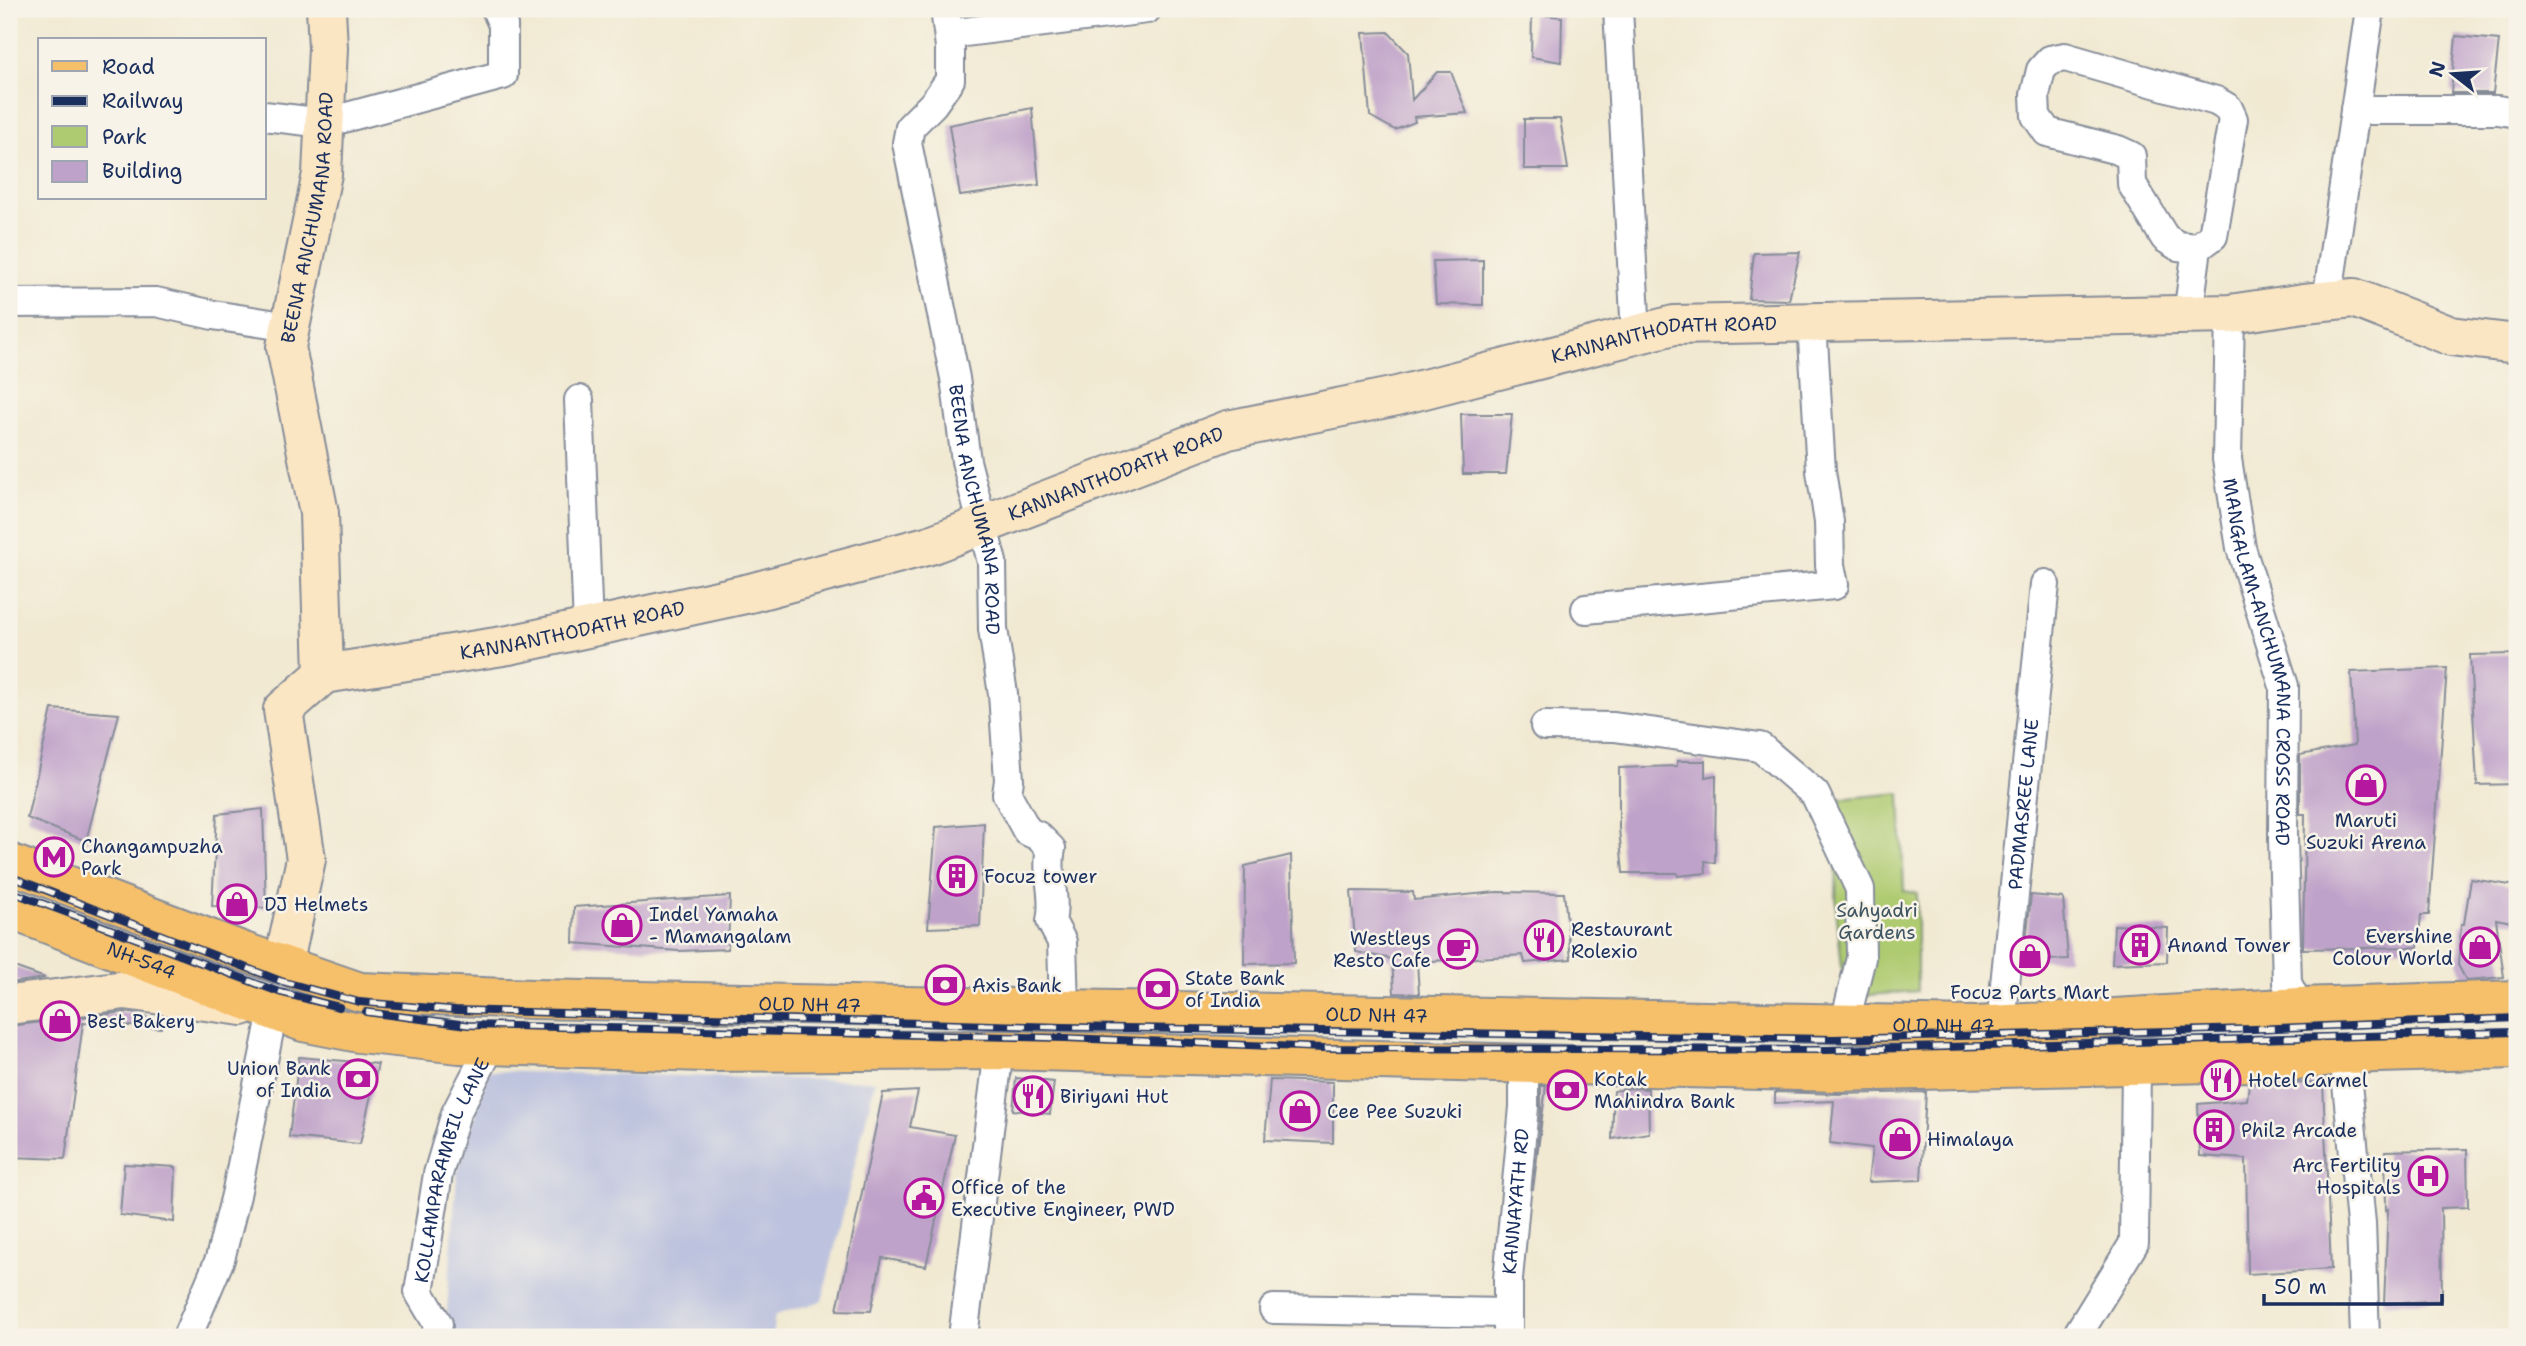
<svg xmlns="http://www.w3.org/2000/svg" width="2526" height="1346" viewBox="0 0 2526 1346" font-family="'Shantell Sans',sans-serif">
  <style>
    .industrial { fill: #bdc3de }
    .green { fill: #afcb71; stroke: #657d68; stroke-width: 2 }
    .building { fill: #bfa2c9 }
    .lines { fill: none; stroke-linecap: round; stroke-linejoin: round }
    .street-casing { stroke: #868c98; stroke-width: 32 }
    .secondary-casing { stroke: #868c98; stroke-width: 42 }
    .primary-casing { stroke: #868c98; stroke-width: 42 }
    .street { stroke: #fff; stroke-width: 28 }
    .secondary { stroke: #fbe6c4; stroke-width: 38 }
    .primary { stroke: #f6c06b; stroke-width: 38 }
    .rail-casing { stroke: #1b2f5e; stroke-width: 8 }
    .rail { stroke: #f7f3e8; stroke-width: 5; stroke-dasharray: 16; stroke-linecap: butt }
    .labels { text-anchor: middle; dominant-baseline: central; stroke-width: 5; stroke-linejoin: round; paint-order: stroke }
    .street-label { font-size: 19px; fill: #1b2f5e; stroke: #f7f3e8 }
    .poi-label { font-size: 19px; fill: #1b2f5e; stroke: #f7f3e8; text-anchor: start }
    .park-label { font-size: 19px; fill: #405663; stroke: #f7f3e8 }
  </style>
  <rect width="100%" height="100%" fill="#f7f3e8"/>
  <filter id="ink" filterUnits="userSpaceOnUse"><feTurbulence type="fractalNoise" baseFrequency=".0143" numOctaves="2"/><feDisplacementMap in="SourceGraphic" scale="14" xChannelSelector="R" yChannelSelector="G"/><feConvolveMatrix kernelMatrix="1 2 1 2 8 2 1 2 1" color-interpolation-filters="sRGB"/></filter>
  <filter id="wash" filterUnits="userSpaceOnUse"><feTurbulence type="fractalNoise" baseFrequency=".00686" numOctaves="4" result="noise"/><feDisplacementMap in="SourceGraphic" scale="28" xChannelSelector="R" yChannelSelector="G"/><feGaussianBlur stdDeviation="1.57" result="paint"/><feColorMatrix in="noise" values="0 0 0 0 0 0 0 0 0 0 0 0 0 0 0 0 0 1.4 0 .05"/><feComposite in="paint" operator="in"/></filter>
  <g filter="url(#wash)">
    <rect width="100%" height="100%" fill="#f1e9d2"/>
    <path class="industrial" d="M489,1071l386,10 -53,220 -47,14 -3,22h-327l12,-162z"/>
    <path class="green" d="M1900,793l4,98 13,2v98l-72,6 -9,-90 2,-108z"/>
    <g id="blocks">
      <path class="building" d="M1532,14l30,3 -1,45 -30,-5z
        M1388,32l20,21 4,47 25,-28h14l16,41 -53,4 1,5 -20,8 -25,-14 -7,-83z
        M2456,36l43,4 -6,53h-42z
        M1032,108l7,77 -79,11 -11,-71z
        M1524,119h36l8,50h-44z
        M1800,252l-11,48 -40,-1 5,-46z
        M1483,260v45l-47,-1 -3,-43z
        M1461,414h51l-6,60h-43z
        M2517,654v37h-3l3,26v67l-40,1 -7,-130z
        M2447,668l-18,247h-8l-3,32 -115,2 2,-135h-5v-59l55,-10 -4,-73z
        M52,709l67,5 -33,127 -59,-23z
        M1677,761h28v16l11,-2 -1,88 -10,-2 1,12 -28,3 -1,-3h-54l-4,-45v-60l58,-2z
        M263,809l3,99 -54,-2 5,-92z
        M984,823l-4,103 -52,2 8,-101z
        M1291,855l3,108 -50,1 1,-98z
        M2471,879l46,7v37l-21,-4 8,58 -38,3 -8,-15 3,-41h3z
        M1351,891l62,1 1,8 83,-8 67,1 7,66 -46,4 -2,-8 -106,7 2,32 -25,-1 -2,-34 -36,-7z
        M2031,895l32,3 5,61 -44,2z
        M730,896l-2,53 -49,2 -106,-8 1,-36z
        M2114,925l54,3 -1,34 -55,2z
        M9,966l8,2 28,10 -36,5z
        M125,1012l12,2 25,9 -1,5 -78,-5 -18,136 -56,-2v-131z
        M299,1057l79,7 -18,80 -71,-7z
        M1016,1078l38,4 -4,32 -37,-4z
        M1270,1080l63,2v61l-68,-3z
        M2323,1083l8,186 -83,5 -2,-115 -46,-3 -2,-52 49,-4 2,-16z
        M1541,1086h5l-13,104 8,-81z
        M1631,1088l17,1 1,44 -37,6 2,-48z
        M918,1091l-8,36 45,8 -29,131 -44,-8 -11,53 -34,-1 46,-217z
        M1775,1092l63,2 88,-2 -5,88 -53,2 4,-34 -42,-5 4,-42 -59,2z
        M2467,1149l1,58 -27,1 1,92 -58,4 4,-95 -2,1 -1,-59z
        M124,1164l52,3 -2,55 -54,-7z"/>
    </g>
  </g>
  <g filter="url(#ink)">
    <use href="#blocks" fill-opacity="0" stroke="#868c98" stroke-width="2"/>
    <g class="lines">
      <g class="street-casing">
        <g id="street">
          <path id="s1" d="M945,9l5,38v33l-17,24 -23,23 -3,16 48,235 11,83 26,101 1,67 10,65 6,86 -2,14 20,37 11,5 13,13c-6,23 6,47 0,72l11,21 2,66"/>
          <path d="M1618,9l18,325"/>
          <path d="M949,34l198,-25"/>
          <path d="M2355,110h143l19,3"/>
          <path d="M264,116l61,7 178,-48v-50l-7,-16"/>
          <path d="M2327,301l43,-292"/>
          <path d="M9,303l147,-1 57,13 77,12"/>
          <path id="s2" d="M2230,314l-3,145 14,89 43,138 -1,153 4,144 12,24"/>
          <path d="M2188,315l9,-67 16,-12 20,-117 -5,-11 -12,-7 -151,-44 -15,3 -9,10 -6,25 1,21 11,16 71,18 13,6 1,28 33,54 13,8 19,2"/>
          <path d="M579,400l9,228"/>
          <path d="M1586,609l248,-24 -4,-20 -1,-43 -8,-51 -9,-148"/>
          <path d="M1545,726l69,1 146,20 55,47 45,95 1,69 -17,68"/>
          <path id="s3" d="M2001,1025l44,-441"/>
          <path d="M2344,1054l17,169 4,114"/>
          <path d="M1274,1309l234,4"/>
          <path d="M187,1337l33,-78 16,-64 37,-184"/>
          <path id="s4" d="M436,1337l2,-13 -19,-32 19,-118 18,-61 35,-68"/>
          <path d="M963,1337l36,-287"/>
          <path id="s5" d="M1508,1337v-58l16,-172v-43"/>
          <path d="M2076,1337l58,-94 2,-178"/>
        </g>
      </g>
      <g class="secondary-casing">
        <g id="secondary">
          <path id="s6" d="M324,674l-5,-161 -33,-166 36,-173 6,-126 -2,-39"/>
          <path id="s7" d="M283,966l23,-107 -23,-149 41,-36 185,-29 241,-52 180,-48 298,-115 169,-34 277,-71 556,-11 74,-11 50,-5 97,38 66,8"/>
          <path d="M9,1005l116,-15 117,16"/>
        </g>
      </g>
      <g class="primary-casing">
        <g id="primary">
          <path id="s8" d="M9,863l235,89 116,40 173,7 1443,27 323,-19 218,-7"/>
          <path id="s9" d="M9,909l294,113 56,11 100,11 245,8 295,-2 838,22 460,-11 47,-7 173,-5"/>
        </g>
      </g>
      <use href="#street" class="street"/>
      <use href="#secondary" class="secondary"/>
      <use href="#primary" class="primary"/>
      <g class="rail-casing">
        <path id="rail" d="M9,876l272,105 78,21 97,8 606,17 771,12 421,-10 263,-11
          M9,891l270,101 60,15
          M366,1012l102,13 598,13 258,10 503,2 690,-18"/>
      </g>
      <use href="#rail" class="rail"/>
    </g>
  </g>
  <defs>
    <g id="shop-ring" transform="scale(2.0125)"><circle r="9.5" fill="#f7f3e8" stroke="#b5179e" stroke-width="1.5"/><path d="M-5-2.5h2.3a2.7 3.5 0 0 1 5.4 0H5L5.5 6h-11ZM-1.5-2.5h3a1.5 2.3 0 0 0-3 0Z" fill="#b5179e"/></g>
    <g id="metro-ring" transform="scale(2.0125)"><circle r="9.5" fill="#f7f3e8" stroke="#b5179e" stroke-width="1.5"/><path d="M-5.5 5V-5H-3L0 0L3-5H5.5V5H3V-.5L0 4L-3-.5V5Z" fill="#b5179e"/></g>
    <g id="building-ring" transform="scale(2.0125)"><circle r="9.5" fill="#f7f3e8" stroke="#b5179e" stroke-width="1.5"/><path d="M-4-6H4V6H1V3H-1V6H-4ZM-2.5-4.3h1.7v1.8h-1.7ZM.8-4.3h1.7v1.8H.8ZM-2.5-1h1.7V.8h-1.7ZM.8-1h1.7V.8H.8Z" fill="#b5179e"/></g>
    <g id="restaurant-ring" transform="scale(2.0125)"><circle r="9.5" fill="#f7f3e8" stroke="#b5179e" stroke-width="1.5"/><path d="M-5-6h1v4h1v-4h1v4h1v-4h1v5L-1.5 .5V6h-2V.5L-5-1ZM5-6V6H3V1.5H1.5Q1.5-4 5-6Z" fill="#b5179e"/></g>
    <g id="cafe-ring" transform="scale(2.0125)"><circle r="9.5" fill="#f7f3e8" stroke="#b5179e" stroke-width="1.5"/><path d="M-5.5-4.5H6V0H3Q3 3.5 0 3.5H-2.5Q-5.5 3.5-5.5 0ZM3-3.2v2h1.7v-2ZM-6 4.5H4V6H-6Z" fill="#b5179e"/></g>
    <g id="bank-ring" transform="scale(2.0125)"><circle r="9.5" fill="#f7f3e8" stroke="#b5179e" stroke-width="1.5"/><path d="M-6-4H6V4H-6ZM0-2.3a2.3 2.3 0 1 0 0 4.6a2.3 2.3 0 1 0 0-4.6Z" fill="#b5179e"/></g>
    <g id="hospital-ring" transform="scale(2.0125)"><circle r="9.5" fill="#f7f3e8" stroke="#b5179e" stroke-width="1.5"/><path d="M-5-5h3v3.5h4V-5h3V5h-3V1.5h-4V5h-3Z" fill="#b5179e"/></g>
    <g id="civic-ring" transform="scale(2.0125)"><circle r="9.5" fill="#f7f3e8" stroke="#b5179e" stroke-width="1.5"/><path d="M-.6-6.5H3V-4.5H.6V-3L4-1V1h2V6H-6V1h2V-1L-.6-3ZM-1.2 2.5V6h2.4V2.5Z" fill="#b5179e"/></g>
  </defs>
  <g fill-rule="evenodd">
    <use href="#shop-ring" x="2366" y="785"/>
    <use href="#metro-ring" x="54" y="857"/>
    <use href="#building-ring" x="957" y="876"/>
    <use href="#shop-ring" x="237" y="904"/>
    <use href="#shop-ring" x="622" y="925"/>
    <use href="#restaurant-ring" x="1544" y="940"/>
    <use href="#building-ring" x="2140" y="945"/>
    <use href="#shop-ring" x="2480" y="947"/>
    <use href="#cafe-ring" x="1458" y="949"/>
    <use href="#shop-ring" x="2030" y="956"/>
    <use href="#bank-ring" x="945" y="985"/>
    <use href="#bank-ring" x="1158" y="989"/>
    <use href="#shop-ring" x="60" y="1021"/>
    <use href="#bank-ring" x="358" y="1079"/>
    <use href="#restaurant-ring" x="2221" y="1080"/>
    <use href="#bank-ring" x="1567" y="1090"/>
    <use href="#restaurant-ring" x="1033" y="1096"/>
    <use href="#shop-ring" x="1300" y="1111"/>
    <use href="#building-ring" x="2214" y="1130"/>
    <use href="#shop-ring" x="1900" y="1139"/>
    <use href="#hospital-ring" x="2428" y="1176"/>
    <use href="#civic-ring" x="924" y="1198"/>
  </g>
  <g class="labels">
    <g class="street-label">
      <text stroke="none"><textPath href="#s6" startOffset="462">BEENA ANCHUMANA ROAD</textPath></text>
      <text stroke="none"><textPath href="#s7" startOffset="1701">KANNANTHODATH ROAD</textPath></text>
      <text stroke="none"><textPath href="#s7" startOffset="1134">KANNANTHODATH ROAD</textPath></text>
      <text stroke="none"><textPath href="#s1" startOffset="523">BEENA ANCHUMANA ROAD</textPath></text>
      <text stroke="none"><textPath href="#s7" startOffset="567">KANNANTHODATH ROAD</textPath></text>
      <text stroke="none"><textPath href="#s2" startOffset="352">MANGALAM-ANCHUMANA CROSS ROAD</textPath></text>
      <text stroke="none"><textPath href="#s3" startOffset="222">PADMASREE LANE</textPath></text>
      <text stroke="none"><textPath href="#s9" startOffset="142">NH-544</textPath></text>
      <text stroke="none"><textPath href="#s8" startOffset="824">OLD NH 47</textPath></text>
      <text stroke="none"><textPath href="#s8" startOffset="1391">OLD NH 47</textPath></text>
      <text stroke="none"><textPath href="#s8" startOffset="1958">OLD NH 47</textPath></text>
      <text stroke="none"><textPath href="#s4" startOffset="177">KOLLAMPARAMBIL LANE</textPath></text>
      <text stroke="none"><textPath href="#s5" startOffset="136">KANNAYATH RD</textPath></text>
    </g>
    <g class="poi-label">
      <text x="2366" y="820" text-anchor="middle">Maruti<tspan x="2366" dy="22">Suzuki Arena</tspan></text>
      <text x="81" y="846">Changampuzha<tspan x="81" dy="22">Park</tspan></text>
      <text x="984" y="876">Focuz tower</text>
      <text x="264" y="904">DJ Helmets</text>
      <text x="649" y="914">Indel Yamaha<tspan x="649" dy="22">- Mamangalam</tspan></text>
      <text x="1571" y="929">Restaurant<tspan x="1571" dy="22">Rolexio</tspan></text>
      <text x="2453" y="936" text-anchor="end">Evershine<tspan x="2453" dy="22">Colour World</tspan></text>
      <text x="1431" y="938" text-anchor="end">Westleys<tspan x="1431" dy="22">Resto Cafe</tspan></text>
      <text x="2167" y="945">Anand Tower</text>
      <text x="1185" y="978">State Bank<tspan x="1185" dy="22">of India</tspan></text>
      <text x="972" y="985">Axis Bank</text>
      <text x="2030" y="992" text-anchor="middle">Focuz Parts Mart</text>
      <text x="87" y="1021">Best Bakery</text>
      <text x="331" y="1068" text-anchor="end">Union Bank<tspan x="331" dy="22">of India</tspan></text>
      <text x="1594" y="1079">Kotak<tspan x="1594" dy="22">Mahindra Bank</tspan></text>
      <text x="2248" y="1080">Hotel Carmel</text>
      <text x="1060" y="1096">Biriyani Hut</text>
      <text x="1327" y="1111">Cee Pee Suzuki</text>
      <text x="2241" y="1130">Philz Arcade</text>
      <text x="1927" y="1139">Himalaya</text>
      <text x="2401" y="1165" text-anchor="end">Arc Fertility<tspan x="2401" dy="22">Hospitals</tspan></text>
      <text x="951" y="1187">Office of the<tspan x="951" dy="22">Executive Engineer, PWD</tspan></text>
    </g>
    <g class="park-label">
      <text x="1877" y="910">Sahyadri<tspan x="1877" dy="22">Gardens</tspan></text>
    </g>
  </g>
  <rect width="2526" height="1346" fill="none" stroke="#f7f3e8" stroke-width="35"/>
  <rect x="38" y="38" width="228" height="161" fill="#f7f3e8" stroke="#9fa5b1" stroke-width="2"/>
  <rect x="52" y="61" width="35" height="10" fill="#f6c06b" stroke="#9fa5b1" stroke-width="2"/>
  <text x="102" y="74" font-size="21" fill="#1b2f5e">Road</text>
  <rect x="52" y="96" width="35" height="10" fill="#1b2f5e" stroke="#9fa5b1" stroke-width="2"/>
  <text x="102" y="108" font-size="21" fill="#1b2f5e">Railway</text>
  <rect x="52" y="126" width="35" height="21" fill="#afcb71" stroke="#9fa5b1" stroke-width="2"/>
  <text x="102" y="144" font-size="21" fill="#1b2f5e">Park</text>
  <rect x="52" y="161" width="35" height="21" fill="#bfa2c9" stroke="#9fa5b1" stroke-width="2"/>
  <text x="102" y="178" font-size="21" fill="#1b2f5e">Building</text>
  <g transform="translate(2453 74) rotate(287)" stroke="#f7f3e8" stroke-width="5" paint-order="stroke">
  <path d="M0-5L12 26L0 18L-12 26Z" fill="#1b2f5e"/>
  <text y="-10" font-size="19" font-weight="bold" text-anchor="middle" fill="#1b2f5e">N</text>
  </g>
  <path d="M2264 1294v10h178v-10" fill="none" stroke="#1b2f5e" stroke-width="3.5"/>
  <text x="2274" y="1294" font-size="21" fill="#1b2f5e" stroke="#f7f3e8" stroke-width="5" paint-order="stroke">50 m</text>
</svg>
